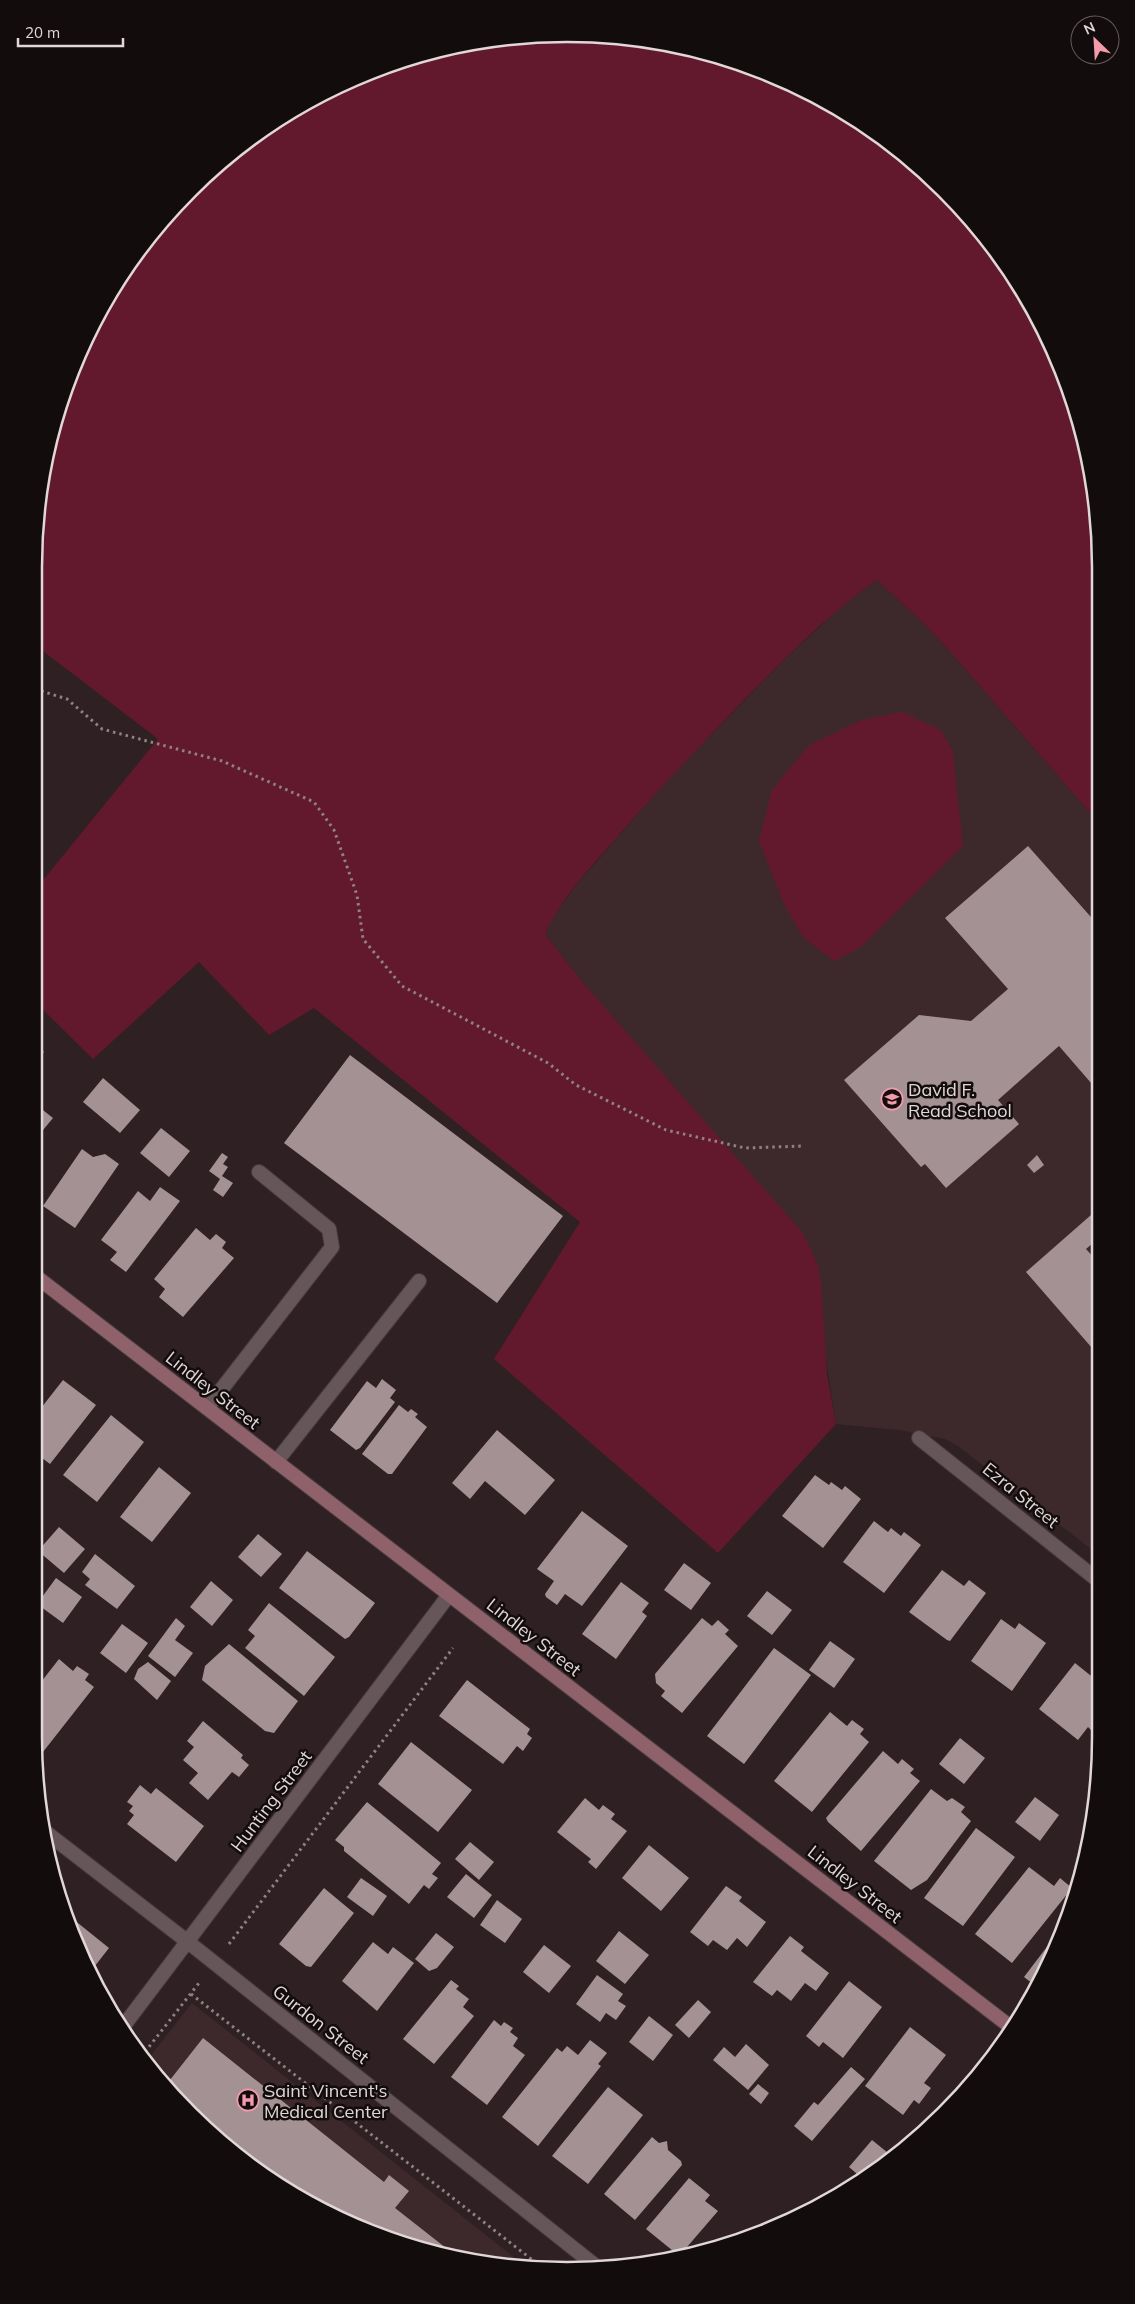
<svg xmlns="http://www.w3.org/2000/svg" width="1135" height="2304" viewBox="0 0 1135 2304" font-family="Mulish,sans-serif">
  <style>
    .built { fill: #3d292c }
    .green { fill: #62192e }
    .building { fill: #a49194 }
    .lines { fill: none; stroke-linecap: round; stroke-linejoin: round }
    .service-casing { stroke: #473b3d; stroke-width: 16 }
    .minor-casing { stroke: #473b3d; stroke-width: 16 }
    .secondary-casing { stroke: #473b3d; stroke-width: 16 }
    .path { stroke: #8f8285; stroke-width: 3; stroke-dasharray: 2.5 4; stroke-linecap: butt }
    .service { stroke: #675659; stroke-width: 14 }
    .minor { stroke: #675659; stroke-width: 14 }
    .secondary { stroke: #8f626b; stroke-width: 14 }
    .labels { text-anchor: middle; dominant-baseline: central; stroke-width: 5; stroke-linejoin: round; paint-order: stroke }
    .poi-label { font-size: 18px; fill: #e1d6d8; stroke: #120c0d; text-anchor: start }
    .street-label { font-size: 18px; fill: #e1d6d8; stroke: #120c0d }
    .rim { fill: none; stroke: #e1d6d8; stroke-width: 2.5 }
  </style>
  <rect width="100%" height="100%" fill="#2f2023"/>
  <path class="built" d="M877,580l43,40 26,27 152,175 2,734 -142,-110 -13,-7 -46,-9 -63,-6 -12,-77 -239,-362 -40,-51 8,-17 24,-33 92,-106 114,-117 64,-60z
    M192,2003l337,266 -66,-9 -99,-30 -149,-92 -70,-75z"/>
  <path class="green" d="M602,35l103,17 98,37 116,77 92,105 50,93 36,134 1,324 -152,-175 -26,-27 -43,-40c-48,33 -88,75 -129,116 -41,43 -82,85 -121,130 -29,34 -63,67 -82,108l40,51 218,248 15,32 3,17 6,92 9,50 -118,129 -224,-194 86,-137 -266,-214 -45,27 -70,-73 -106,97 -59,-58 1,-111 123,-151 -123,-94v-112l17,-103 37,-98 55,-89 71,-77 85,-61 96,-43 102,-24z
    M902,712l39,18 12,22 10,94 -102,101 -27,14 -31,-24 -19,-33 -25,-63 13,-51 37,-45 53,-25z"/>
  <path class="building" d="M1028,846l70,79v166l-39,-45 -61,54 21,24 -73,64 -21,-24 -4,3 -77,-87 75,-65 52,6 37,-32 -63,-71z
    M34,1045l10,7 -10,12z
    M350,1055l213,161 -66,87 -213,-160z
    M103,1078l37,32 -20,23 -37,-31z
    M34,1103l19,15 -19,23z
    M161,1128l29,23 -21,26 -29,-24z
    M82,1149l11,8 12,-3 14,10 -44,64 -32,-22z
    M222,1153l6,4 -5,7 5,3 -6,9 11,7 -10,14 -10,-7 7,-11 -11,-8z
    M1037,1155l7,10 -10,8 -7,-8z
    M160,1187l20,14 -54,71 -16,-12 7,-8 -16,-12 37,-49 12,10z
    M1099,1208v30l-13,11 13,14v93l-73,-84z
    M196,1228l14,12 6,-6 10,8 -4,6 12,10 -51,59 -24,-20 6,-8 -11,-10z
    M382,1379l14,11 -6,8 5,4 -35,46 -4,2 -26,-20 37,-49 9,7z
    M63,1380l33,25 -46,59 -16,-12v-35z
    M399,1405l9,7 3,-3 7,5 -3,3 12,10 -35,47h-4l-26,-20z
    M111,1415l33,27 -47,60 -34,-27z
    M497,1430l58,50 -30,35 -40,-34 -15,18 -18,-16z
    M159,1467l32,26 -39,49 -32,-25z
    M815,1475l14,10 2,-3 11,8 3,-4 16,13 -38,49 -41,-32z
    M582,1511l46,35 -46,60 -17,-12 -8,11 -11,-8 -1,-3 9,-13 -17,-12z
    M874,1521l14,11 3,-4 10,8 3,-4 17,13 -37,48 -41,-31z
    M59,1527l26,22 -21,24 -26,-22z
    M258,1534l24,20 -21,23 -23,-20z
    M307,1551l68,52 -26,34 -4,2 -66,-51z
    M95,1554l40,32 -18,23 -32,-24 5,-6 -8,-7z
    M684,1563l27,20 -20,27 -27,-20z
    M942,1570l22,16 5,-6 17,13 -36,48 -3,-1 -38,-28z
    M56,1578l26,19 -19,26 -26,-19z
    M211,1581l22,19 -21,26 -22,-19z
    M621,1582l28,21 -7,9 5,4 -31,43 -34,-25z
    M767,1591l25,19 -20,25 -25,-19z
    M269,1603l66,54 -31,39 -59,-48 10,-12 -7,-6z
    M176,1618l9,8 -10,14 18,13 -18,24 -27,-21z
    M702,1618l10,8 6,-6 11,10 -4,4 13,12 -56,67 -21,-17 4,-5 -9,-8 -1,-9z
    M1001,1619l14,10 4,-6 27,20 -34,48 -41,-30z
    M122,1624l26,19 -22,30 -26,-20z
    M830,1641l25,18 -21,29 -25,-18z
    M229,1644l69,57 -24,32 -9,-2 -63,-51 3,-14z
    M774,1648l37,27 -67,89 -37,-28z
    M59,1659l14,12 4,-5 12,8 -4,6 9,7 -51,65 -8,-7 -1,-54z
    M148,1662l23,19 -14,19 -23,-21 4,-10z
    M1075,1663l25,20v36l-9,11 -3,-3 -10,13 -39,-31z
    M467,1680l63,49 -3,5 5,4 -9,13 -6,-5 -14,18 -64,-48z
    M830,1712l17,14 5,-6 12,9 -4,5 9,8 -57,70 -38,-31z
    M203,1721l40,34 -2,3 8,7 -10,12 -7,-5 -24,28 -19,-17 9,-10 -15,-13 11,-13 -7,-6z
    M960,1738l25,20 -21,26 -25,-20z
    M411,1742l61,48 -34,42 -60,-48z
    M883,1751l15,13 4,-5 12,10 -4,4 10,8 -59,70 -33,-29 -2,-4z
    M140,1785l11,9 5,-6 48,38 -28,36 -49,-38 7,-9 -5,-4 4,-5 -6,-4z
    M931,1789l16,12 5,-3 13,9 -4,5 10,9 -44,59 -16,10 -37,-29z
    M1035,1797l24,18 -19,26 -25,-19z
    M585,1798l14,12 4,-5 12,9 -4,5 16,12 -31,38 -8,-7 3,-3 -34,-27z
    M367,1802l74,61 -9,11 6,4 -9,11 -5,-4 -15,19 -65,-53v-4l-9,-7z
    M976,1828l39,29 -52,69 -39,-28z
    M470,1842l24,20 -15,18 -24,-21z
    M649,1845l40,33 -28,33 -39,-33z
    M1029,1867l25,19 6,-8 12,10 -60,75 -37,-29z
    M466,1874l26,21 -18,23 -27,-21z
    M361,1878l26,18 -14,20 -26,-19z
    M726,1886l16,11 -3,4 27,21 -19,25 -10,-9 -10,12 -14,-10 -5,6 -18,-14z
    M324,1888l30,25 -43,54 -5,-1 -27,-22z
    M497,1900l25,19 -17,24 -25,-18z
    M63,1911l46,37 -18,23z
    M1065,1923l-19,49 -9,15 -13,-10z
    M619,1931l30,24 -24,29 -29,-23z
    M436,1933l18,14 -17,21 -8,3 -14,-12z
    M790,1936l14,11 -3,4 28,22 -13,18 -11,-8 -14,18 -14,-11 -5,6 -19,-14z
    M373,1942l15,12 5,-7 21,16 -37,48 -35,-30z
    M544,1945l27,21 -22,27 -26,-21z
    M597,1975l26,19 -5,7 8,5 -10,14 -10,-7 -6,9 -24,-18z
    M451,1980l8,6 -3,3 13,10 -6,8 11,9 -40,48 -31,-25z
    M849,1981l33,26 -39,51 -20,-16 -4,5 -13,-11z
    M698,2000l13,12 -22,26 -14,-13z
    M649,2016l24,19 -20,26 -24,-19z
    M494,2020l7,6 3,-4 9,6 -3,4 8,6 -5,8 12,9 -38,50 -36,-28z
    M910,2027l36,28 -22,28 7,5 -12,16 -5,-4 -11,15 -38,-29z
    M203,2038l181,144 5,-7 20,16 -14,17 65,51 -96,-29 -64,-31 -85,-61 -49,-53z
    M590,2040l17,13 -9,11 3,2 -63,80 -36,-29 55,-69 5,4 5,-6 11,9z
    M746,2044l23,21 -21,25 -35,-30 11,-13 11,10z
    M851,2067l14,12 -53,62 -18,-15 20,-24 4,3z
    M758,2084l11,9 -8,11 -12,-10z
    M608,2087l35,28 -55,69 -36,-28z
    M958,2094l3,2 -23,23z
    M652,2137l7,6 8,-2 1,9 13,11 1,4 -47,55 -31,-26z
    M872,2140l21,17 -29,23 -15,-13z
    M689,2178l21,17 -5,6 13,10 -37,43 -3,1 -32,-26z"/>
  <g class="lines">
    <g class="service-casing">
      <path id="service" d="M207,1408l125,-161 -3,-18 -70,-57
        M276,1462l143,-181"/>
    </g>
    <g class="minor-casing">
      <path id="minor" d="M919,1438l181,144
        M43,1830l145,112 409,325
        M122,2028l327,-433"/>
    </g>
    <g class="secondary-casing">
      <path id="secondary" d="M34,1275l978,753"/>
    </g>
    <path class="path" d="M35,689l32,10 35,30 120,32 92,41 20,28 23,65 6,44 39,47 146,77 28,22 90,45 79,18 59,-2
      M229,1944l224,-296
      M191,1994l353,275
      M141,2057l58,-74"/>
    <use href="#service" class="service"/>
    <use href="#minor" class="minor"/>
    <use href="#secondary" class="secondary"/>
  </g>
  <defs>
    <g id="school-ring" transform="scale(1.125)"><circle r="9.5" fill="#120c0d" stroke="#f39aab" stroke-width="1.5"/><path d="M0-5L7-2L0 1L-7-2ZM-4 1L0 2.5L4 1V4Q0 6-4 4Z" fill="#f39aab"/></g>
    <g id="hospital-ring" transform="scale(1.125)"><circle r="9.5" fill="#120c0d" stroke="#f39aab" stroke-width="1.5"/><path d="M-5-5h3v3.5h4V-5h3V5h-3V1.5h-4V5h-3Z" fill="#f39aab"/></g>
  </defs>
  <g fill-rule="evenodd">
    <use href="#school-ring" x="892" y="1099"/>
    <use href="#hospital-ring" x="248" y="2100"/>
  </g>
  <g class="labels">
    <g class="poi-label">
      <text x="908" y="1089">David F.<tspan x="908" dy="21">Read School</tspan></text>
      <text x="264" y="2090">Saint Vincent's<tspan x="264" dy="21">Medical Center</tspan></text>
    </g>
    <g class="street-label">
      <text transform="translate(213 1390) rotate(38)">Lindley Street</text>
      <text transform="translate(1021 1495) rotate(39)">Ezra Street</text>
      <text transform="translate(534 1637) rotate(38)">Lindley Street</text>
      <text transform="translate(271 1801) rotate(-53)">Hunting Street</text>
      <text transform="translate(855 1884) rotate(38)">Lindley Street</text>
      <text transform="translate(321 2024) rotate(38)">Gurdon Street</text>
    </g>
  </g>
  <path d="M0 0H1135V2304H0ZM567 42H567A525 525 0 0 1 1092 567V1737A525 525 0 0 1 567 2262H567A525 525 0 0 1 42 1737V567A525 525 0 0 1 567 42Z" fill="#120c0d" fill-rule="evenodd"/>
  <path class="rim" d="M567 42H567A525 525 0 0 1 1092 567V1737A525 525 0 0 1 567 2262H567A525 525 0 0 1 42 1737V567A525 525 0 0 1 567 42Z"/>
  <g transform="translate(1095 40) rotate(335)"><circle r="24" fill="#120c0d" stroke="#655d5e"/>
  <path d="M0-4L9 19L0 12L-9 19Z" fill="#f39aab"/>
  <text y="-8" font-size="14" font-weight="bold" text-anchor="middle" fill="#e1d6d8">N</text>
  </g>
  <path d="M18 38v8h105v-8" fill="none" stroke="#e1d6d8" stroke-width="2.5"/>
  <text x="25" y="38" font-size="15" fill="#e1d6d8" stroke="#120c0d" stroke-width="4" paint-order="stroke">20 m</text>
</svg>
